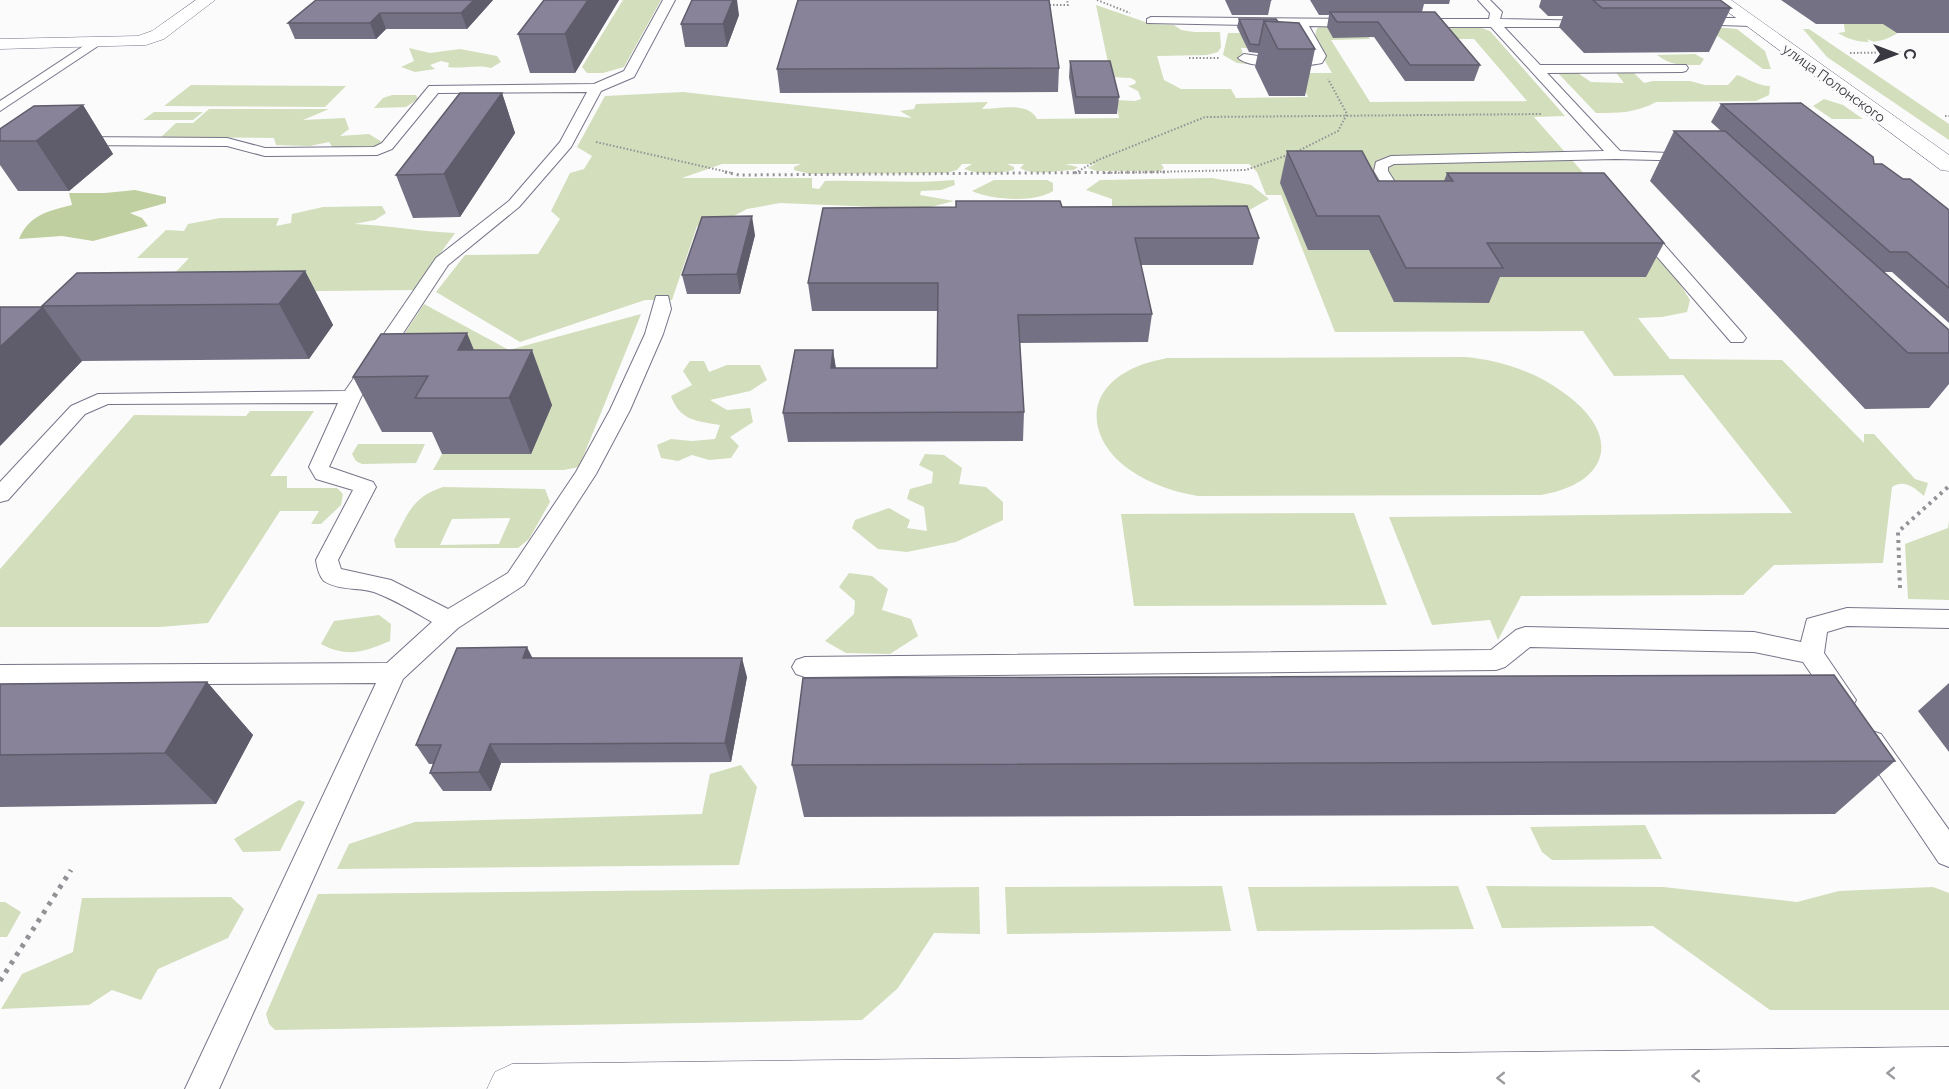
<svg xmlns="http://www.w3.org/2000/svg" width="1949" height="1089" viewBox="0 0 1949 1089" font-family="Raleway,sans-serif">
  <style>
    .green { fill: #d2debc; fill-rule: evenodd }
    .forest { fill: #bfcfa0 }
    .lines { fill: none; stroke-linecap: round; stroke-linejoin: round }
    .lane-casing { stroke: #787489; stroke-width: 2 }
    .street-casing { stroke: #787489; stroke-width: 1 }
    .secondary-casing { stroke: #787489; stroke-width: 1 }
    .path-far3 { stroke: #929196; stroke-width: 2; stroke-dasharray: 1.5 2; stroke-linecap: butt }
    .path-far2 { stroke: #929196; stroke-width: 3; stroke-dasharray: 2 4; stroke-linecap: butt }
    .path-far1 { stroke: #929196; stroke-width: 4; stroke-dasharray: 3 4.5; stroke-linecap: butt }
    .path { stroke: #929196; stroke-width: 5; stroke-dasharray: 4 6; stroke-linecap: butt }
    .lane { fill: #fff; fill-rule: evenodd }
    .street { fill: #fff; fill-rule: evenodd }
    .secondary { fill: #fff; fill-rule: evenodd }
    .wall { fill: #757184 }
    .shaded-wall { fill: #5f5c6b }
    .building { fill: #888399; stroke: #5f5c6b; stroke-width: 1.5 }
    .oneway { stroke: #9c9ca0 }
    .labels { text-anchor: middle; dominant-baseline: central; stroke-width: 5; stroke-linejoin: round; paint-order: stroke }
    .far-street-label { font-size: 14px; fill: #3a3841; stroke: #fbfbfb }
  </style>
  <rect width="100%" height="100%" fill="#fbfbfb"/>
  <path class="green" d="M623,0h38l-37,67 -21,6h-16l-5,-6z
    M1096,5l55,19 23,1 7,5 13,2h26l1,15 -3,5 -11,3 -50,1 7,24 17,9h50l5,9 72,-1 -11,-24h35c-6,-12 -24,-36 -13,-47h41l10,13 -39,1 39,62 157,-1 -53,-62h-24l-4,-10c14,-6 30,-4 44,2l75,85 -31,1 142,161 14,22 -3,12 -25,5 -24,1 32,41 112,1 82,83v-9h10l41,45 13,4 -4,13c-10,-9 -20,-17 -32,-9l-9,76 -109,2 -31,30 -222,1 -23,44 -8,-20 -58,5 -43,-108 403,-4 -109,-138 -69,1 -31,-45 -248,1 -54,-137h-15l-9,-23 -8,-8h-88l3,4 -4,3h-63l-9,-3 7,-4h-30l13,3 -4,3c-18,0 -39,7 -54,-2l4,-4h-17l7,3v3c-17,4 -34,5 -50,-1l8,-5h-10l-5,6 -11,3 -136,1 -16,-4v-3l7,-3h-79l-40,14h130v10l7,1 6,-8c43,-1 86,3 129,-1l1,5 -14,5 -20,1 -1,4 34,6 -31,8 -143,-6 -33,6 -23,12 -27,5 -25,74h-27l-125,42 -84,-50 29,-37 73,-1 22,-35 -9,-8 19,-38 14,-4 8,-13 -15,-9 28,-51 78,-4 229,26 -12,-7 14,-2 2,-5 72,-2 -6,7c17,0 46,-8 55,10l82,-1 -3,-18 19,1 6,-2 -3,-8 -10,-5 7,-2 1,-3 -5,-3 -20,-1z
    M1844,24h64c-19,21 -47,23 -70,9l7,-1z
    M1704,26l33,3 28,22 6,18h-8z
    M1803,29h6l140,95v16l-122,-83z
    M1228,33h12l40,15h-39l6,16 -10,-1 -14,-8z
    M409,48l21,5 30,-4 37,7 4,6 -10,6c-14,-4 -28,1 -43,-1l1,-4 -8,-2 -11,4 5,4 -20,3 -14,-5 13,-6z
    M1695,54l9,5 -4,6c-17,0 -29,1 -43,-10z
    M1614,70h17l13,13 9,-2h37l15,4h23l9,-10c12,4 21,11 33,11l-1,9 -13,6 -100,1c-20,11 -38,11 -60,11l-40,-42h19l16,11 33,1z
    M191,85l155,1 -21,21 -161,-1z
    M392,95h24l2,4 -12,8 -32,1 9,-10z
    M1824,99l19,6 20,14h-31l-19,-13z
    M209,109h120l-26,11 42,-2 4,11 -9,7 29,-2 13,8 -9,5 -40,1 -4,-6 -19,4 -34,-1 -2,-7 -113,-1 15,-14h17z
    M154,112h49l-10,8h-50z
    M1212,178l39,7 18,14 -25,14 -132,-1v-13l-26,-9 14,-10z
    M994,180h53l6,3v8c-18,12 -62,9 -81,0z
    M382,206l4,7 -11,7 -21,4c34,1 67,8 101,9l-41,57 -258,3 33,-35h-52l29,-28 18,1 4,-7 32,-6h59l-3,8 15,-3 1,-9 31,-7z
    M424,304l85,46 132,-36 -62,153 -15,3h-131l9,-16h89l-151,-83z
    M1465,357c35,3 71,15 99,36 58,41 47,90 -23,102l-343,1c-24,-4 -48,-12 -68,-26 -39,-27 -49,-74 -2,-99 12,-7 26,-10 39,-13z
    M690,361h14l5,11 18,-7h33l7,15 -17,11 -40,9 17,10 23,-2 3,14 -23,15 9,9 -8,12 -22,2 -17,-5 -14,6 -17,-3 -4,-13 14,-6 21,2 23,-2 5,-14c-23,-4 -40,-4 -49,-29l21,-11 -9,-14z
    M250,411h64l-44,65h17v12h50l6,6 -2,11 -20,19h-10l8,-13h-39l-72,112 -48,4h-160v-58l134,-154 112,1z
    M358,444h67l-9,19 -54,1 -6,-3 -4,-7z
    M925,454l19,1 18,13 -3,16 27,3 17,15v18l-47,22 -49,10 -29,-3 -26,-21 3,-8 34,-12 21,12 -3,8 20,3 -3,-24 -17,-8 3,-10 22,-6 1,-11 -14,-7z
    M443,487l102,2 5,13 -21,37 -11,9h-122l-2,-8c14,-26 18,-43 49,-53zM452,519l57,-1 1,1 -11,25 -59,1z
    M1354,513l33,92 -253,1 -13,-92z
    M1949,521v79l-41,-1 -3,-55 43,-16z
    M849,573l23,3 16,13 -6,21 29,9 7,17 -28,18 -44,-1 -21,-12 29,-27 1,-13 -16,-14z
    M379,615l12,9 -1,17c-26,11 -43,17 -69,3l13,-23z
    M741,765l16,22 -18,78 -402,4 12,-25 66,-22 287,-8 8,-40z
    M299,800l6,2 -25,49 -37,1 -9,-13z
    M1645,825l17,34 -110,1 -10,-8 -12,-25z
    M1222,886l9,45 -224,3 -2,-47z
    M1458,886l16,43 -217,2 -9,-44z
    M1486,886l177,1 134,15 42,-11 94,-4 16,6v117h-179l-117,-84 -151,2z
    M979,887l1,47 -46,-1 -36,55 -36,32 -587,10 -6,-6 -3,-10 52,-120z
    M231,897l13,12 -16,29 -70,31 -17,31 -29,-10 -23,15 -88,4 21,-35 51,-22 9,-54z
    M5,902l16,10 -14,25h-7v-35z"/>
  <path class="forest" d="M135,190l31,7v6l-36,10 12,5 6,8 -55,15 -31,-5 -43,3c10,-24 29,-28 53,-34l-3,-12h36z"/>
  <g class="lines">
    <g class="lane-casing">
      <path id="lane" d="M663,0h12l-41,77 -33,14 -30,56 -52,60 -71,58 -87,132 -32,70 44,15 3,5 -38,73 3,9 50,11 57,29 60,-36 68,-101 34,-62 35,-76 11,-38h12l3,13 -8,25 -33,76 -34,64 -72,111 -66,43 -55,51 -184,410h-34l191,-406 -376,2v-20l387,-2 45,-41c-19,-11 -37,-22 -58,-30 -16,-5 -35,-1 -50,-11 -5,-5 -7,-14 -8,-21l37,-70 -37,-11 -7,-12 29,-64 -230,1 -23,10 -77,86 -8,2v-20l71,-76 27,-12 247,-3 91,-133 73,-57 51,-59 27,-50 -149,1 -46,56 -15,6 -112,1 -38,-10 -152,-1 -7,-4 7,-4 152,1 38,10 109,-1 8,-4 47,-57 165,-2 30,-13z
        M1478,0h12l12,12 -2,7 94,2v4l-4,2h-86l36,38h146l2,3 -2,3 -4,1 -135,1 73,78 73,3 5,1 2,3 -2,3 -82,-2 -222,5 -6,3v4l17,27 -8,5 -5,-2 -18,-30 2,-9 15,-6 213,-5 -113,-124h-75l-6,-4 6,-4h73l1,-6z
        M1151,17l208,2 6,4 -6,4 -50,-1 17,30 -4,7c-18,4 -71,7 -84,-5l6,-4 34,5 35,-2 -16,-31 -150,-3v-4z
        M1695,18h55l6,4 -6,4 -59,-2v-4z
        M94,39l6,4 -2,3 -98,65v-10z
        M1640,222l6,2 97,110 3,4 -3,4h-12l-97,-112 -2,-3z
        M1847,608l102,2v18l-102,-2 -20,6 -3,21 32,47 -4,7 -9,4 -9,-4 -31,-45 -49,-10 -224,-5 -25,20 -9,3 -691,7 -9,-3 -4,-7 4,-7 9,-3 686,-7 25,-20 9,-3 229,5 47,10 6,-23z
        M1872,731l9,3 68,96v37l-10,-4 -76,-113 -4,-8 4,-8z"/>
    </g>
    <g class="street-casing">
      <path id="street" d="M196,0h19l-51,39 -18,6 -146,4v-10l138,-3 14,-5z"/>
    </g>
    <g class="secondary-casing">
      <path id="secondary" d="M1712,0h19l218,155v16l-8,-1z
        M1949,1047v42h-1462l8,-17 17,-8z"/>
    </g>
    <path class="path-far3" d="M1097,0l33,13
      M1046,5h22l-1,-5
      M1850,53l65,-1
      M1189,58h30
      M1945,116h4
      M596,142l136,31
      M1075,173l23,-13 107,-43 337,-3
      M1104,173l142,-3 50,-18 42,-21 9,-17 -19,-35"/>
    <path class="path-far2" d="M725,172l14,3 430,-3
      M1075,173l2,-1"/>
    <path class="path-far1" d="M1900,588l-2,-56 51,-46"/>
    <path class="path" d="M0,981l71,-111"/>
    <use href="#lane" class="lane"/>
    <use href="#street" class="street"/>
    <use href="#secondary" class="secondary"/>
  </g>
  <path class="wall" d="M493,0l-26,29h-81l-10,10h-81l-7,-16z
    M544,0h75l-44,73h-45l-12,-39z
    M1172,0h100l-1,1 -3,14h-36l-7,-15z
    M1310,0h140l-1,4h-25l-2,8 58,53 -6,16h-69l-31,-44 -41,1 -6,-11 2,-12h-10z
    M1541,0h179l11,8 -22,44 -125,1 -25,-26 4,-11h-15l-9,-9z
    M1781,0h168v33h-52l-14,-9h-67z
    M739,15l-12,32h-42l-4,-23z
    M1239,19l39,3 37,27 -10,47h-36l-14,-29 3,-14 -9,-1 -12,-25z
    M1070,61l49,36 -2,17h-42l-6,-37z
    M1059,68l-1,24 -278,1 -3,-24z
    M502,93l13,40 -55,84 -47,1 -17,-43z
    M1721,104l153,60 29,15 46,31v113l-57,-51h-8l65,58v54l-20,24 -64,1 -215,-228 24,-50h47l-10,-9z
    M83,105l30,49 -44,37h-51l-18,-26v-36z
    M1287,151l91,30h66l3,-8 217,70 -18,34h-146l-11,26 -95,-1 -25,-52h-61l-28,-67z
    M1062,207l197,31 -6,27h-112l11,49 -4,28 -128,1 4,69 -1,29 -235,1 -5,-29 50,-63 3,18h101l1,-57h-126l-4,-28z
    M755,235l-15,59h-53l-5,-19z
    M305,271l28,54 -24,34 -227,2 -82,85 43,-139 -1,-1z
    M474,350l78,55 -21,49h-89l-10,-22h-50l-29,-55z
    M533,658l214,19 -16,85 -230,1 -10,28h-48l-13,-18 3,-9h-4l-13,-19z
    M207,682l46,53 -37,69 -216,3v-123z
    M1949,683v69l-31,-41z
    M1895,761l-60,53 -1031,3 -12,-52z"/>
  <path class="shaded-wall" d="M474,0h19l-26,29 -6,-16z
    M588,0h31l-44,73 -10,-39z
    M733,0h4l2,15 -12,32 -4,-23z
    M380,13l6,16 -10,10 -6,-16z
    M502,93l13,40 -55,84 -16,-43z
    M83,105l30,49 -44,37 -33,-50z
    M752,216l3,19 -15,59 -3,-20z
    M305,271l28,54 -24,34 -30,-55z
    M43,307l39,54 -82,85v-99z
    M467,333l23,56 -32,-39z
    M532,350l20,55 -21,49 -22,-56z
    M833,350l4,28 -6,-10z
    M527,647l10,20 -14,-9z
    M742,658l5,19 -16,85 -6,-19z
    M207,682l46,53 -37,69 -51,-51z
    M490,744l11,19 -10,28 -12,-19z"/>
  <path class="building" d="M316,0h158l-13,13h-81l-10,10h-82z
    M544,0h44l-23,34h-47z
    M692,0h41l-10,24h-42z
    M798,0h251l10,68 -282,1z
    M1593,0h127l11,8h-129z
    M1330,12h105l45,53h-70l-32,-43h-41z
    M1239,19h37l2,3 -14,-1 -5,24 -9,-1z
    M1264,21l35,2 16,26h-37z
    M1070,61h40l9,36h-43z
    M460,93h42l-58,81 -48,1z
    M1801,103l72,54 1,7h8l21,15h7l39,31v78l-42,-36h-17l-169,-148z
    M83,105l-47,36h-36v-12l34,-23z
    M1674,131h51l224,199v23h-41z
    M1287,151h75l16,30h75l-6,-8h157l60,70h-177l16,25h-97l-27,-52h-62z
    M956,201h104l2,6 185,-1 12,32h-124l17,76 -134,1 6,97 -241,1 12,-63h38l-2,18h106l1,-85h-130l15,-75 133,-1z
    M752,216l-15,58 -55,1 20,-58z
    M305,271l-26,33 -237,2 35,-33z
    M0,307h43l-43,40z
    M467,333l-9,17h74l-23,48h-94l13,-22 -75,1 28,-43z
    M527,647l-4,11h219l-17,85 -235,1 -11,28 -49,1 11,-28h-25l41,-97z
    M1834,675l61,86 -1103,4 11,-87z
    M207,682l-42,71 -165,2v-71z"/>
  <defs><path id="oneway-chevron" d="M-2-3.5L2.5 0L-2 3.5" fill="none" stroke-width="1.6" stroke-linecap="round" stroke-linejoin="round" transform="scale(1.5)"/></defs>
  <g class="oneway">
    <use href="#oneway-chevron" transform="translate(1891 1073) rotate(179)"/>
    <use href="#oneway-chevron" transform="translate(1696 1076) rotate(179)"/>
    <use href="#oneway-chevron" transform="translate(1501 1078) rotate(179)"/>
  </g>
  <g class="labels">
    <g class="far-street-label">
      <text transform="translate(1834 83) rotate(36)">улица Полонского</text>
    </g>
  </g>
  <g transform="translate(1895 54) rotate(90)" stroke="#fbfbfb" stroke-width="4.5" paint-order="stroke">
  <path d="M0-4.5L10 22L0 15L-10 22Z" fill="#3a3841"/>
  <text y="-9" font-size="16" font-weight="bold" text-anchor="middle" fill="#3a3841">С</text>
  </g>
</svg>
